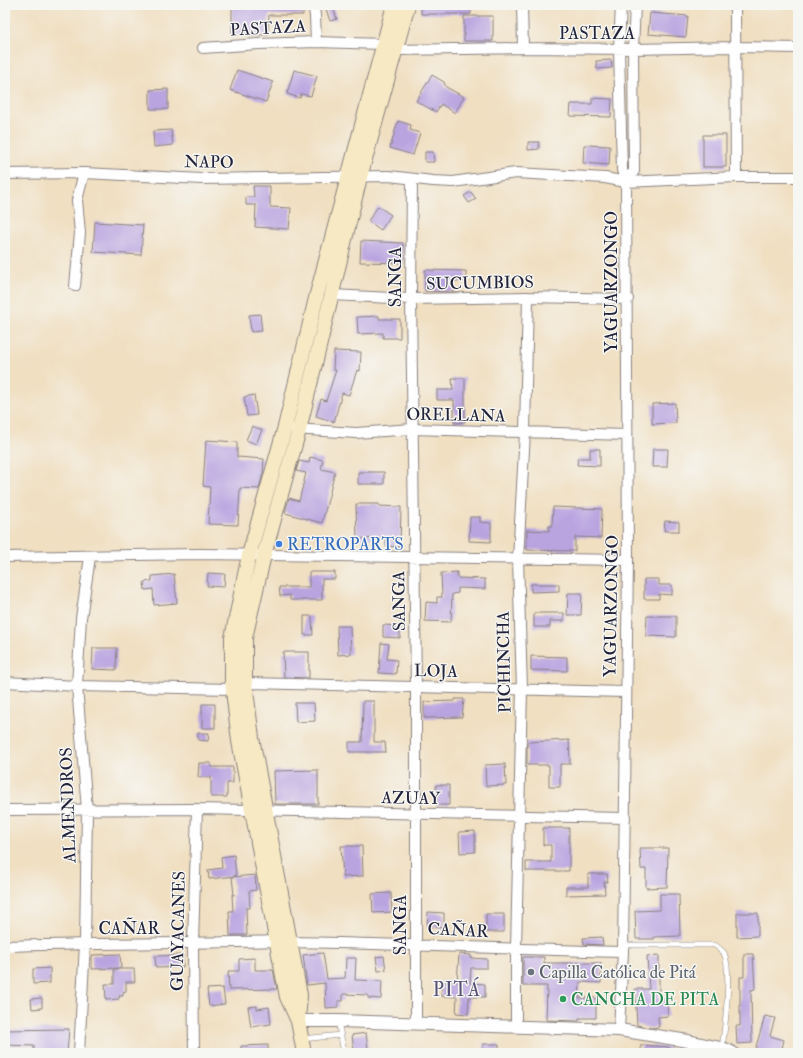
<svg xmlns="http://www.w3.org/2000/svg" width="803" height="1058" viewBox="0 0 803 1058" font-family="'IM FELL Double Pica',serif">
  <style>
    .building { fill: #baa4e0 }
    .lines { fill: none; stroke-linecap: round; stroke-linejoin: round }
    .service-casing { stroke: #89807e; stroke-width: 6 }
    .minor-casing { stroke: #89807e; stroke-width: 12 }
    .tertiary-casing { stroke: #89807e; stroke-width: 14 }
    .secondary-casing { stroke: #89807e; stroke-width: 16 }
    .service { stroke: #fff; stroke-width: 5 }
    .minor { stroke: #fff; stroke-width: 10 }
    .tertiary { stroke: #fff; stroke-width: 12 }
    .secondary { stroke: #f6e9c3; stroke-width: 14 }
    .shop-dot { fill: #3f7fe0; stroke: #f6f6f2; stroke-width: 1.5 }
    .worship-dot { fill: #6b7280; stroke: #f6f6f2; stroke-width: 1.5 }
    .leisure-dot { fill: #2e9e5b; stroke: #f6f6f2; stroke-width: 1.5 }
    .labels { text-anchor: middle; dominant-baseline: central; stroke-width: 3; stroke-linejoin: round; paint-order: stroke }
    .street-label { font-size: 17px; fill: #22223b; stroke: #f6f6f2 }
    .shop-label { font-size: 17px; fill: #366cbe; stroke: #f6f6f2; text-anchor: start }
    .worship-label { font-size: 17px; fill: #5b616d; stroke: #f6f6f2; text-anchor: start }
    .leisure-label { font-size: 17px; fill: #27864d; stroke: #f6f6f2; text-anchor: start }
    .quarter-label { font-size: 19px; letter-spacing: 1px; fill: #575075; stroke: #f6f6f2 }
  </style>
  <rect width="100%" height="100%" fill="#f6f6f2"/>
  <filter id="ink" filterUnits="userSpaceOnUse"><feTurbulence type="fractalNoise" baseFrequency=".025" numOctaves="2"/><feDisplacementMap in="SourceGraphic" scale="8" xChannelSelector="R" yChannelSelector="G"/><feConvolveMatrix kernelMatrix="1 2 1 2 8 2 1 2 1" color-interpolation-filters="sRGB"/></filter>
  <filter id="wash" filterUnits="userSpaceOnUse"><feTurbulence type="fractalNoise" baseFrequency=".012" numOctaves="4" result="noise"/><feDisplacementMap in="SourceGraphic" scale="16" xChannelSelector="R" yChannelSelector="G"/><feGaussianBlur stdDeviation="0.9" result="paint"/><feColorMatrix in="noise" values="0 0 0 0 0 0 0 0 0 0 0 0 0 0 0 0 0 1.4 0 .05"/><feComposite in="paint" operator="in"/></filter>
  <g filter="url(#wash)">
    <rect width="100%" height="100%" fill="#f0dfc1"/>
    <g id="blocks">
      <path class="building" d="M232,5h71v10h-34l-1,20h-36z
        M421,5h50v9h-50z
        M333,7l4,12 -7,2 -4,-12z
        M650,13l38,3 -2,21 -38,-3z
        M464,16h29v25h-29z
        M611,60l1,8 -15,1 -1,-8z
        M237,70l36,12 -7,20 -36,-12z
        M294,70l23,6 -6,20 -10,-2 -1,4 -13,-4z
        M432,75l12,7 2,5 18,10 -9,16 -14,-9 -5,8 -20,-11z
        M168,89v20h-18v-19z
        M592,98l20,1 -1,18 -41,-1 1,-12h21z
        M398,121l13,4 -1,5 10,3 -7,22 -23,-7z
        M171,130l2,15 -19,2 -1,-16z
        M703,135h23v32h-23z
        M528,142h11v7l-11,1z
        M584,145l26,1 -1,19 -26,-2z
        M425,152h8l1,10h-9z
        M253,186h17v21l21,1 -2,21 -34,-2 1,-22h-10v-8h8z
        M471,192l5,7 -7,4 -5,-7z
        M378,206l13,9 -10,15 -13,-9z
        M95,222l48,3 -2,30 -48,-3z
        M361,241l42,2v20l-43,-1z
        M425,270l41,1v10h-13v11l-28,-1z
        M260,314l2,17 -11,1 -2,-17z
        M379,316v3h21v19h-17v-5l-25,1 -1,-17z
        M334,351l27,1 -1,19 -3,-1 -8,25 -7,-2 -8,29 -18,-6 5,-17 5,2 10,-31h-3z
        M452,378h13v44l-11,1v-23h-17v-10h16z
        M254,395l3,20 -10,1 -3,-19z
        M675,403l1,20 -24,1v-20z
        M252,426l10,4 -6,14 -10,-4z
        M206,440l31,2v15l27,2 -1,14 -4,16 -19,-1 -2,37 -30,-1 2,-37 -7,-1z
        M590,449h10v17l-23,-1 1,-7h12z
        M653,449h15l-1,18h-15z
        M310,457l13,3 -2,9 14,3 -13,51 -37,-10 4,-15 10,3 7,-28 -10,-2 3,-10 10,2z
        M358,472h26v12h-26z
        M356,504h23v2l22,1 -1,40 -14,-1v-8l-29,1z
        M553,507l49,2 -1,29 -26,-1v14l-48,-1v-20l22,1v-5h3z
        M470,517h10v5l11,1v19l-22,-1z
        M665,521l14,1v9h-15z
        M309,572h26v7h-13v21h-32v-5l-10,1 -1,-9h30z
        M457,572v6l28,1v10l-27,-1v5l-6,1 -1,28 -26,-1 1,-19 11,1v-6h5l-1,-24z
        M208,573l17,1 -1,13 -17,-1z
        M174,574l3,29 -23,2 -1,-16 -8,1 -1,-8 8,-1v-5z
        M644,579h15v6h13v10l-13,-1v5h-15z
        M531,584h28v7l-28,1z
        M568,593h14l-1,22h-14z
        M534,613h30v8h-14v6h-16z
        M304,616h8l1,19h-9z
        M647,616h29v21l-30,-1z
        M383,625l17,1v12l-17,-1z
        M337,626h13l1,28 -13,1z
        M381,643l8,1 -2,15 10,1 -1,14 -17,-1z
        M93,648h24l-1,22 -24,-1z
        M283,652h26v26l-25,-1z
        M531,656l36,1v14l-36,-1z
        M455,699h9l-2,18 -38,1v-16l31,-1z
        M363,701h11v41h11l1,10h-37v-10h13z
        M295,703h19l1,18 -19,1z
        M202,704h13v24h-13z
        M198,733h11l-1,8 -10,-1z
        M569,740l1,24h-10v23h-11v-22h-22v-23z
        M199,763h12v4h22v16h-6v14h-16v-20h-13z
        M505,764l1,21 -20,1 -1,-21z
        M318,770v34h-43l-1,-33z
        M436,785h13v20h-13z
        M543,828h26v43h-43v-9h25v-17h-8z
        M475,831v21l-15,1 -1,-21z
        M341,846h21l1,30 -20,1z
        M640,848h28l-1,39 -21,1v-19h-5z
        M234,855l2,21 -27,3 -1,-9 14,-2 -1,-11z
        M588,874h19l1,8h-4l1,12 -39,1v-8h22z
        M255,875l1,15 -7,1 1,17h-4l1,27h-17l-1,-24h4l-1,-16h2l-2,-18z
        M391,893l1,19 -19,1 -1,-19z
        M660,894h19l1,42 -26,1v2h-18l-1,-28 25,-1z
        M428,912l16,1v15l-17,-1z
        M737,913h21v23l-21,1z
        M486,914h18v18h-18z
        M602,937l1,8 -19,-1 -1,-6z
        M323,953l4,26 18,-1 1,-20h10l-1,22 27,1 -1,18 -13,-1v-3l-25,-1v7h-5v6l-12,1 -1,-25 -18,2 -4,-30z
        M120,954l1,14 -29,1v-14z
        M459,954l12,1v3l16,1v9h-16l-1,15 15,1v13h-16l-1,17 -12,-1 1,-16 -16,-1 1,-15 15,1z
        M744,954h9l2,35 -4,1 1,53 -15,1 -1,-18h4v-49h4z
        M183,955v12l-27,1 -1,-12z
        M659,955v43h8l1,18 -10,1 1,10 -8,1 -14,-3 -2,-36h14l-2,-33z
        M384,956l2,14 -8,1 -2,-14z
        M523,957h21v6h57v20l-21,-1 -1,16h17v20h-17v3l-33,-1 1,-34h-24z
        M255,958v12h18l4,19 -48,1 -1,-19h11v-12z
        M50,968v15l-17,1v-15z
        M114,969h20l1,13h-9v9l-3,1v4h-4v3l-13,1 -1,-16h9z
        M223,988l2,16 -16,2 -2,-17z
        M42,998v10l-10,1 -1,-10z
        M257,1006v3l12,-2 2,17 -20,3 -3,-20z
        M765,1016l10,2 -5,18 14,4 -3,13h-14l-12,-3z
        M69,1029l-2,24h-33v-7l-29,-1v-15z
        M366,1033l2,16 -14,2 -2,-16z
        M483,1044h16v9h-16z
        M268,1045v8h-27v-7z
        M641,1045l28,2 -1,6h-27z"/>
    </g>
  </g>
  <g filter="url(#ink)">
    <use href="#blocks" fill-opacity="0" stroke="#89807e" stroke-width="1"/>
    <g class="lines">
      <g class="service-casing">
        <path id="service" d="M623,945h92c3,3 7,5 9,8 8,17 1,75 -2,95
          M338,1021l6,32
          M302,1039l39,-4"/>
      </g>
      <g class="minor-casing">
        <path id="minor" d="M313,5l2,10 1,27
          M522,5l1,43
          M735,5l1,172
          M203,48l56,-4 57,-2 67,2
          M395,50l128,-2 110,1 102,-2 63,1
          M5,174l79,-1 118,6 187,-3 44,5 20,1 63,-9 89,5 21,4 110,-5h62
          M412,179l-1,120 5,388v337
          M626,182l8,-11 -1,-122 2,-44
          M75,286l5,-53 -3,-33 7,-27
          M332,295l79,4 117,-2 100,2
          M294,429l62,4 56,-4 215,6
          M5,557l194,-3 429,6
          M5,682l72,4 156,3
          M245,683l380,9
          M5,810l192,-1 428,9
          M290,942c111,2 222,7 333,10
          M5,946c90,-3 181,-2 271,-5
          M516,1026v-77l6,-260 -4,-130 7,-127 3,-135
          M619,1030l4,-78 5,-392 -2,-378 -4,-12 -3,-121 2,-44
          M79,1053l6,-109 2,-134 -10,-124 4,-68 9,-61
          M194,1053l-1,-109 4,-135"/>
      </g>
      <g class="tertiary-casing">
        <path id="tertiary" d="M298,1021h40l281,9 69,11 37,8 8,4"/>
      </g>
      <g class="secondary-casing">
        <path id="secondary" d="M298,1021l2,-26 -48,-257 -7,-55v-45l19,-83 35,-125 61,-253 48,-172
          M304,1053l-6,-32 -11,-24 -48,-256 -7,-59v-44l17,-83 36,-128 32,-133 77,-289"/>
      </g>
      <use href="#service" class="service"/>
      <use href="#minor" class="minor"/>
      <use href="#tertiary" class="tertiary"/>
      <use href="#secondary" class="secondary"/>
    </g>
  </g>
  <circle class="shop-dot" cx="279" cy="544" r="4"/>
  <circle class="worship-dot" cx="531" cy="972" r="4"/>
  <circle class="leisure-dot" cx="563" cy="999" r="4"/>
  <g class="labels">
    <g class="street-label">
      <text transform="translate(268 28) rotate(-3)">PASTAZA</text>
      <text x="597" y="33">PASTAZA</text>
      <text transform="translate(209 162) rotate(1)">NAPO</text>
      <text transform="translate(395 277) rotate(-90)">SANGA</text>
      <text transform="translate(611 282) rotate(-90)">YAGUARZONGO</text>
      <text transform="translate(480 283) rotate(-1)">SUCUMBIOS</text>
      <text transform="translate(456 415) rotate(1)">ORELLANA</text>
      <text transform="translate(399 601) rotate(-91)">SANGA</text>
      <text transform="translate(611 606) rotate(-89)">YAGUARZONGO</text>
      <text transform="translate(504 662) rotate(-91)">PICHINCHA</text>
      <text transform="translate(436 671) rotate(1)">LOJA</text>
      <text transform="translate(411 798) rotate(1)">AZUAY</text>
      <text transform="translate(68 805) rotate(-92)">ALMENDROS</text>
      <text transform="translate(400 925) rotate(-90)">SANGA</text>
      <text x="129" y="928">CAÑAR</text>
      <text transform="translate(458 930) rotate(3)">CAÑAR</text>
      <text transform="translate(178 931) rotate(-89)">GUAYACANES</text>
    </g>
    <g class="shop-label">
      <text x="287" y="544">RETROPARTS</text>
    </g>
    <g class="worship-label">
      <text x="539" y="972">Capilla Católica de Pitá</text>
    </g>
    <g class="leisure-label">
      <text x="571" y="999">CANCHA DE PITA</text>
    </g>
    <g class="quarter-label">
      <text x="457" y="990">PITÁ</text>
    </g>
  </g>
  <rect width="803" height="1058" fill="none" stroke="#f6f6f2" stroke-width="20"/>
</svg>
